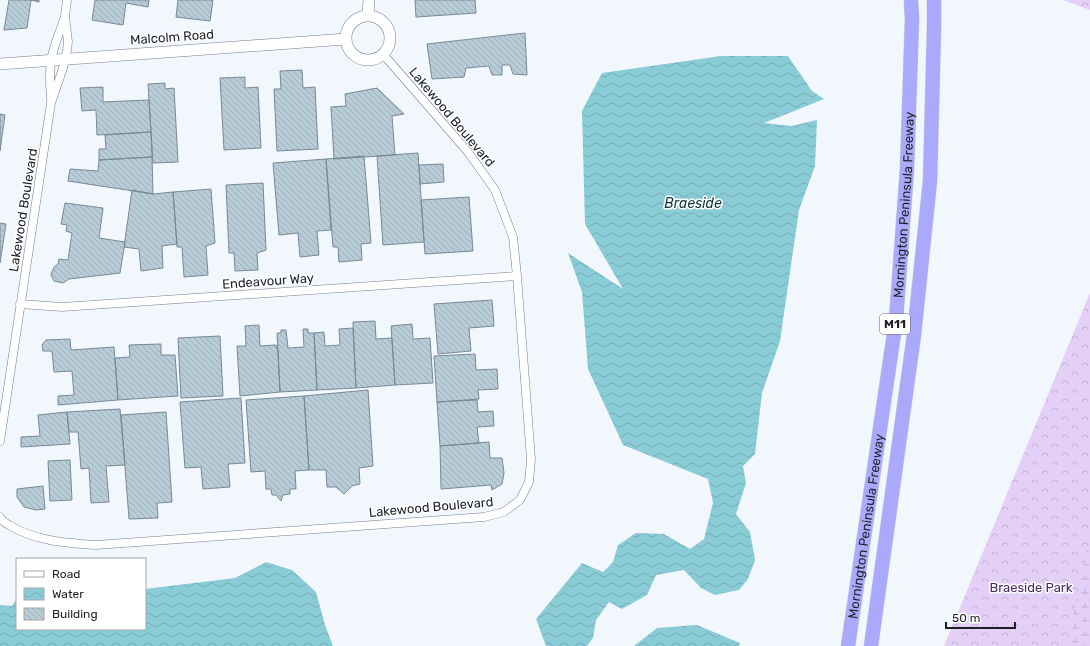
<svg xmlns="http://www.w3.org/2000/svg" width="1090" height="646" viewBox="0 0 1090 646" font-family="Rubik,sans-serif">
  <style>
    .forest { fill: url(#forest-crowns) }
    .wetland { fill: url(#wetland-marsh) }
    .water { fill: url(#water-waves) }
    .building { fill: url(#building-back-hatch); stroke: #768994 }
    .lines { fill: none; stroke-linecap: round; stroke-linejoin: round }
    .street-casing { stroke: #737d8d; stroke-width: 9 }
    .secondary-casing { stroke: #737d8d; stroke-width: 12 }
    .highway-casing { stroke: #d2d3d4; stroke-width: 15 }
    .street { stroke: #fff; stroke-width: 8 }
    .secondary { stroke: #fff; stroke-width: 11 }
    .highway { stroke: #aaa9fb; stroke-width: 14 }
    .labels { text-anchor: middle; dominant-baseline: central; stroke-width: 3; stroke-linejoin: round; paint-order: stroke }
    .shield { fill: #fff; stroke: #616468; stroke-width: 1 }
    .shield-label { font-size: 12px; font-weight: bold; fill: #1d2127 }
    .street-label { font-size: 13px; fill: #1d2127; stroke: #fff }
    .park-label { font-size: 13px; fill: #4a2b62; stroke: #fff }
    .water-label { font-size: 14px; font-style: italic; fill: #15363a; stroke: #fff }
  </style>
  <defs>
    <pattern id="forest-crowns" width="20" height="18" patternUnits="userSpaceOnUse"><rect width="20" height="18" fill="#e4d0f6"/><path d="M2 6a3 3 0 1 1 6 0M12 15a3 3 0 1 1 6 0" fill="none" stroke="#c3b2d3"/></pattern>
    <pattern id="wetland-marsh" width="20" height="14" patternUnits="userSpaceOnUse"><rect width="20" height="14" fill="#e4d0f6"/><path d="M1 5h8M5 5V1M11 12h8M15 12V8" fill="none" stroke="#c3b2d3"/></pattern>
    <pattern id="water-waves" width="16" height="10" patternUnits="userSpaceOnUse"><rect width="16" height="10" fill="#8accd5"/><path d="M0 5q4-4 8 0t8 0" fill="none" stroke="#77afb7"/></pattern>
    <pattern id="building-back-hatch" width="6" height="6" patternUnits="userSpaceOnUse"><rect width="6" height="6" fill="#b7ccd7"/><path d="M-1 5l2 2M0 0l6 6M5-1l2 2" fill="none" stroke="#9dafb9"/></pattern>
  </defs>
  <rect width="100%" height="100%" fill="#f2f7fe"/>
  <path class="forest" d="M1063,0h27v10z
    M1090,293v353h-146z"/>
  <path class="wetland" d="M1090,534v112h-23z"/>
  <path class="water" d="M721,56h67l24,35 12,8 -60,24 27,3 26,-6 -2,46 -16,44 -19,131 -18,52 -7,61 -12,12 3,17 -10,31 14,18 5,28 -7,19 -9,11 -24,5 -14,-7 -17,-18 -28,5 -9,20 -25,14 -13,-7 -13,18 -3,18 -6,8h-41l-10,-27 46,-56 21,9 10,-10 5,-17 18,-12 28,1 26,15 14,-10 9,-36 -5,-24 -85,-34 -35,-76 -6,-77 -14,-39 55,36 -38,-65 -3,-113 20,-38z
    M266,562l26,8 24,22 9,33 8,21h-333v-41l12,1 5,-8v31h128v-40l90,-11z
    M697,625l43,18 -1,3h-105l23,-18z"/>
  <path class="building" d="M9,0h30v2l-8,-2 -4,28 -23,2z
    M95,0h54l-1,7 -22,-4 -3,22 -31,-5z
    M178,0h35l-3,21 -34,-4z
    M415,0h60l1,13 -60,4z
    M525,33l2,42 -14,-1 -3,-9h-8v10h-10l-3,-9 -23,2 -2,9 -32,2 -5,-35z
    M302,70l1,18 12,-1 3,62 -41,2 -3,-62h7l-1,-18z
    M245,77v11l13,-1 3,61 -37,2 -4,-72z
    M165,83v6l9,-1 4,74 -25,1 -5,-79z
    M103,87v15l46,-2 2,32 -54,3 -1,-25 -14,1 -2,-23z
    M377,88l27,26 -12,2 3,39 -61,4 -3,-52 15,-1 -1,-12z
    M0,114l5,1 -5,36z
    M151,132l1,25 -53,3v-11h7l-1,-14z
    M418,153l6,89 -41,3 -6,-89z
    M364,156l7,87 -10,1 1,16 -23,2 -1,-15h-5l-7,-88z
    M152,157l1,37 -85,-13 2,-12 28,2 1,-11z
    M326,159l5,71 -14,1 2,24 -19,2 -2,-24 -19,2 -6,-72z
    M443,164l1,18 -24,2 -1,-19z
    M263,183l3,67 -9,3 1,17 -23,1 -1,-18h-5l-3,-68z
    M211,189l4,54 -9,3 2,29 -24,2 -2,-30h-5l-4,-55z
    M132,190l21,4 20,-2 4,52 -15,2 1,22 -22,3 -2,-22 -15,-2z
    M469,197l4,54 -48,3 -4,-54z
    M65,203l38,5 -4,30 26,4 -5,31 -51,6 -6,4 -9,-2 -3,-6 3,-8 4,-3 1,-5 9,1 4,-27 -6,-2 1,-6 -6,-1z
    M0,223l6,1 -6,39z
    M492,300l2,26 -25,2 2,23 -33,3 -4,-50z
    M375,321l1,18 16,-1 3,47 -39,3 -3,-66z
    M412,324l1,15 17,-1 3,45 -38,2 -4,-59z
    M259,325l1,21 16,-1 2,6 2,41 -40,4 -3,-50h9l-1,-20z
    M353,328l3,60 -39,2 -3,-57 10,-1 1,14 15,-1 -1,-16z
    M303,329h5v4h6l3,57 -37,2 -3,-59h4v-3h5l2,18 16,-1z
    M220,336l3,60 -42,2 -3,-60z
    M70,339l1,11 43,-3 4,53 -60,5v-9l16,-1 -2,-24 -18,1 -2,-21h-9l-1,-6 4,-5z
    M161,344v11h14l3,41 -60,4 -3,-42 15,-1 -1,-12z
    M475,354l1,16 21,-1 1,20 -20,1 1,9 -42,3 -3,-46z
    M368,390l5,76 -14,2 1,16 -8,2 -8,8 -8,-7h-9l-1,-17h-17l-5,-74z
    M304,396l5,74 -14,1 1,18h-6v5l-7,1 -2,6 -5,-6h-4l-1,-6h-5l-1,-18 -14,1 -5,-72z
    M241,398l4,65 -17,1 2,23 -27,2 -2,-22 -16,1 -5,-66z
    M477,400l1,12 15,-1 1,15 -17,1 2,16 -39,3 -3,-44z
    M120,409l5,56 -19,1 3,36 -18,1 -2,-35 -8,1 -3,-37h-9l-2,-20z
    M67,412l3,32 -49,3v-10l19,-1 -2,-21z
    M166,412l6,90 -15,1 1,15 -29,1 -8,-104z
    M489,442l1,16h12l2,15 -2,11 -10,6 -1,-5 -50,4 -1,-43z
    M70,460l2,40 -22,1 -2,-40z
    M43,486l2,23 -9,1 -12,-3 -7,-10v-8z"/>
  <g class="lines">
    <g class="street-casing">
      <path id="street" d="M51,99c-1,-13 -2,-25 0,-38 2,-14 9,-29 13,-42
        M20,304l42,3 455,-31
        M0,441l51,-338 12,-35 4,-18 1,-8 -3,-26 2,-16
        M0,517c2,4 5,6 9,8 26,16 57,18 87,20l388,-28 20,-5 16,-12 9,-18 2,-23 -14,-183 -4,-39 -18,-47 -27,-38 -85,-98"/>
    </g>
    <g class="secondary-casing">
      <path id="secondary" d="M368,15l1,-15
        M346 38a22 22 0 1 1 44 0a22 22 0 1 1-44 0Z
        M0,64l346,-25"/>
    </g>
    <g class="highway-casing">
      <g id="highway">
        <path id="s1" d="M848,646l48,-326 11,-151 5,-150 -1,-19"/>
        <path d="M871,646l43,-311 16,-154 4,-153v-28"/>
      </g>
    </g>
    <use href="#street" class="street"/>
    <use href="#secondary" class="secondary"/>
    <use href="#highway" class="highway"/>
  </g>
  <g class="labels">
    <rect class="shield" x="880" y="314" width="30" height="20" rx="3"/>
    <g class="shield-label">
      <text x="895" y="324">M11</text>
    </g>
    <g class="street-label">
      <text transform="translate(172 37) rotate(-4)">Malcolm Road</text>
      <text transform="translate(452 117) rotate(50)">Lakewood Boulevard</text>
      <text stroke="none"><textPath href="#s1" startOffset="445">Mornington Peninsula Freeway</textPath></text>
      <text transform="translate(23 210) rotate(-81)">Lakewood Boulevard</text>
      <text transform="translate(268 281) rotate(-4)">Endeavour Way</text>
      <text transform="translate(431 507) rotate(-5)">Lakewood Boulevard</text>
      <text stroke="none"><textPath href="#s1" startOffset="121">Mornington Peninsula Freeway</textPath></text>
    </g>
    <g class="park-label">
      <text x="1031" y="587">Braeside Park</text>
    </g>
    <g class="water-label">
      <text x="693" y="203">Braeside</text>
    </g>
  </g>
  <rect x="16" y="558" width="130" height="72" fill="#ffffff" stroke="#a5a6a9"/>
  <rect x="24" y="571" width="20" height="6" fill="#ffffff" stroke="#a5a6a9"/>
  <text x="52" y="578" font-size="12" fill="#1d2127">Road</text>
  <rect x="24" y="588" width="20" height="12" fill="url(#water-waves)" stroke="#a5a6a9"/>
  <text x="52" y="598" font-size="12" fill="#1d2127">Water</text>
  <rect x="24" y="608" width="20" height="12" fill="url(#building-back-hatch)" stroke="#a5a6a9"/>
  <text x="52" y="618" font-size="12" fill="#1d2127">Building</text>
  <path d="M946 622v6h69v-6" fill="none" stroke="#1d2127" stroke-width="2"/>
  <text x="952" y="622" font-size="12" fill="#1d2127" stroke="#ffffff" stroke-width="3" paint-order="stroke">50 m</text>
</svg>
